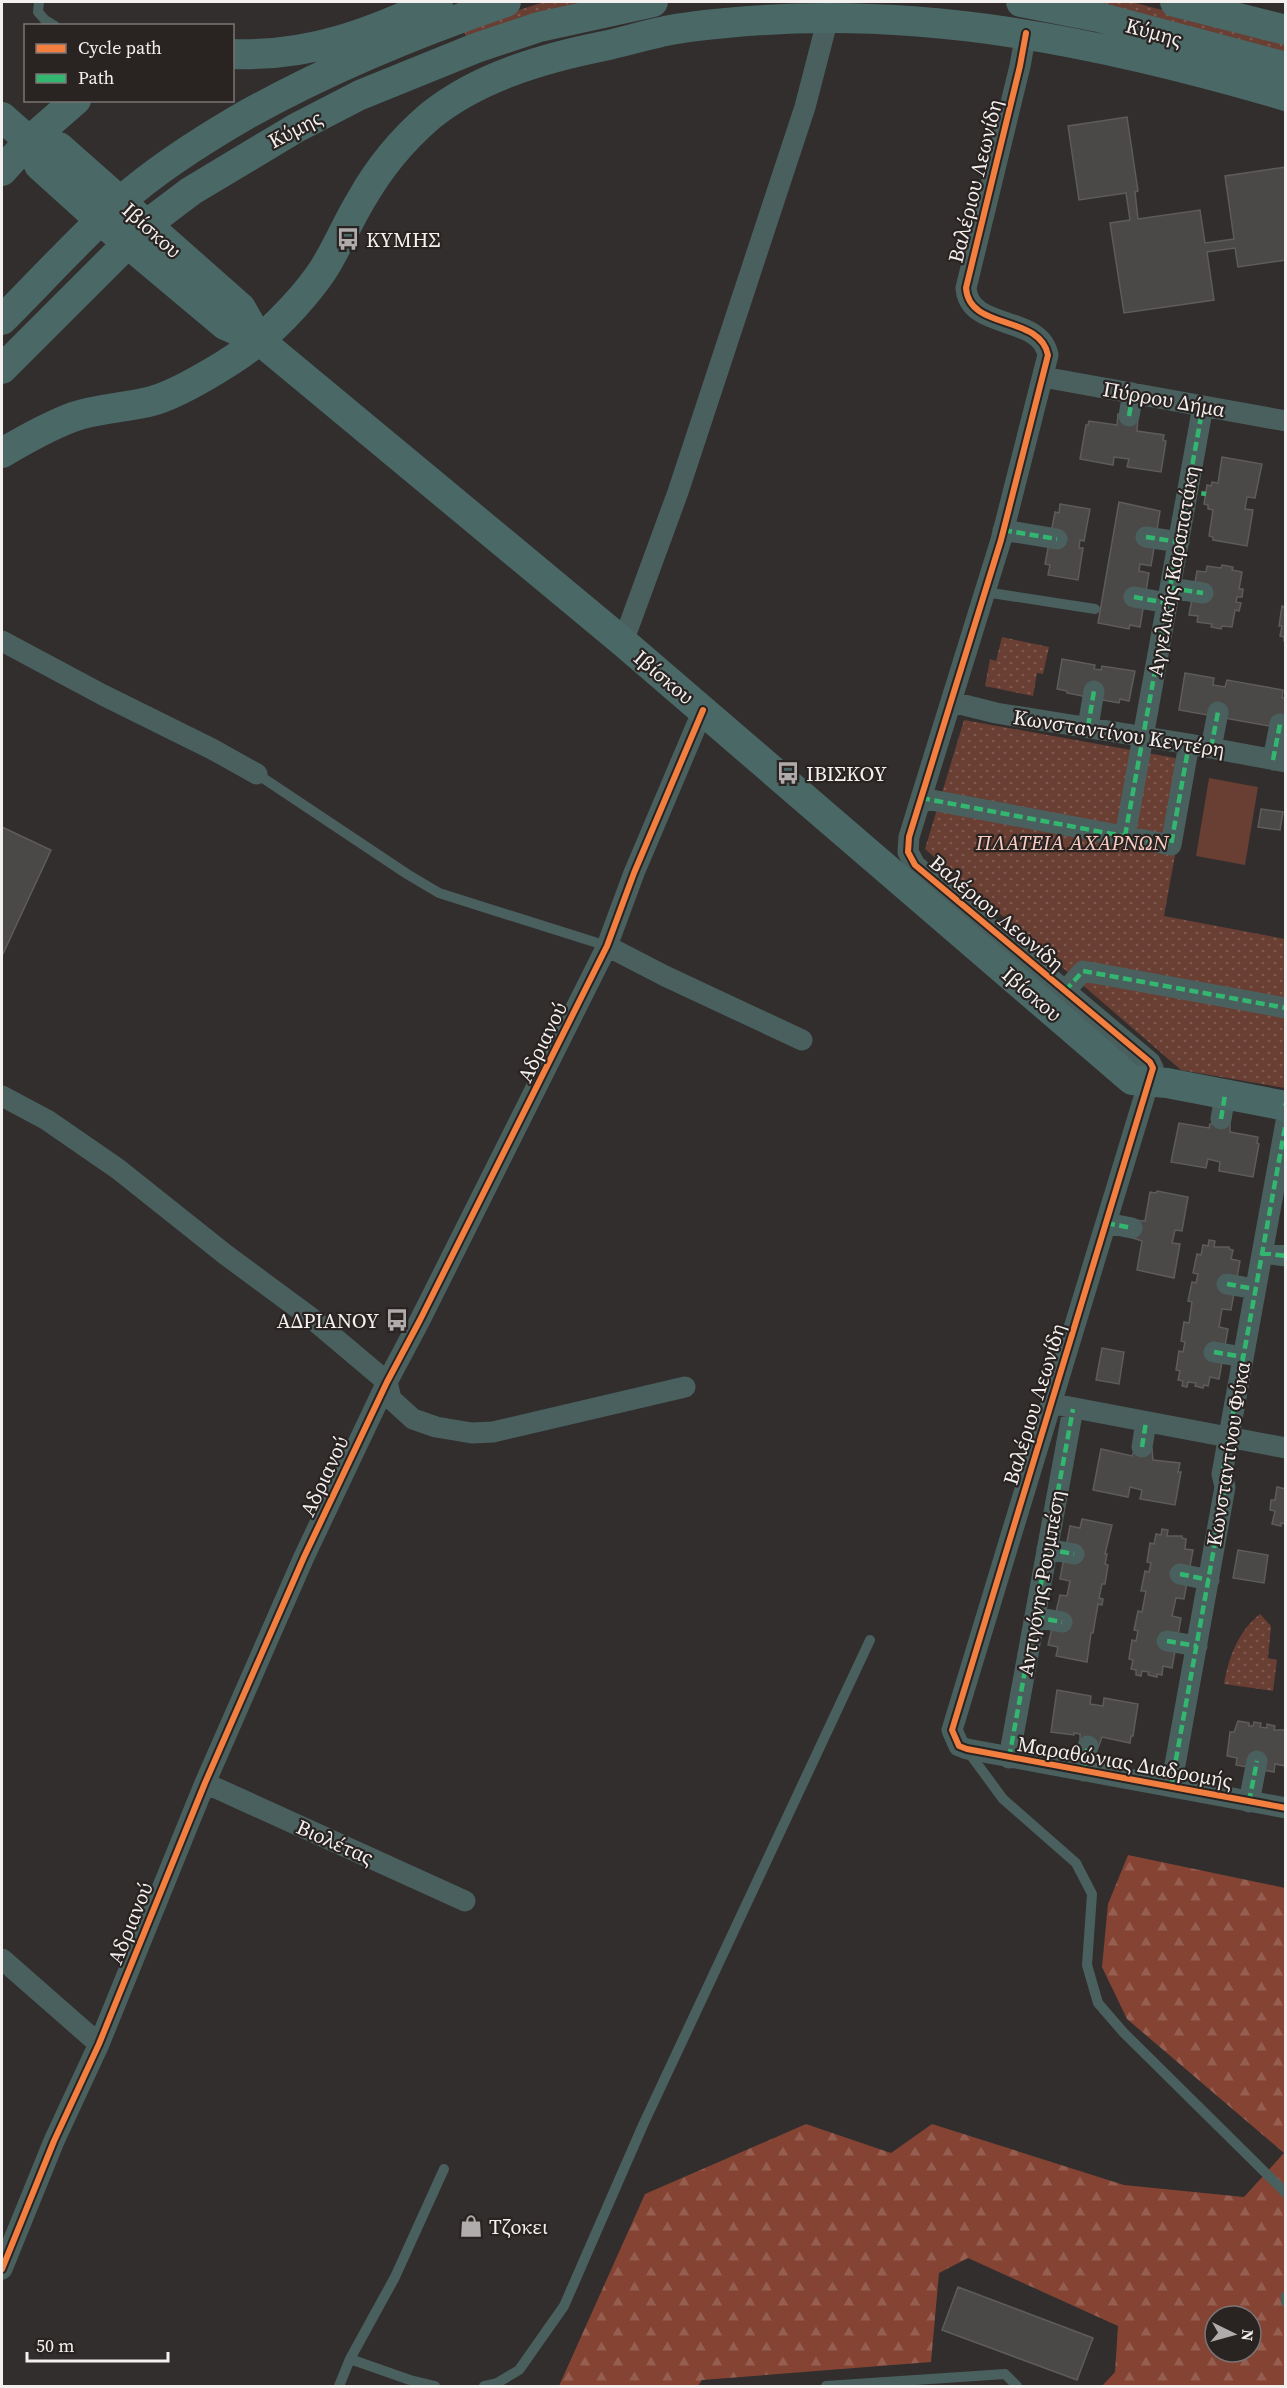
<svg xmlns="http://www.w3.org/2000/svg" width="1287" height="2388" viewBox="0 0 1287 2388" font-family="'Source Serif 4',serif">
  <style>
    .grass { fill: url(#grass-dots) }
    .forest { fill: url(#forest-firs); fill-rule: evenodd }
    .pitch { fill: #693e33 }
    .building { fill: #4b4948; stroke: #5e5c5b; stroke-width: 1.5 }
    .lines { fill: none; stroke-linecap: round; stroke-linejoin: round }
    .lane { stroke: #4a605e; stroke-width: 10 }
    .street { stroke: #4a605e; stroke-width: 21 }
    .secondary { stroke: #4a6866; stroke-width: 30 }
    .quiet { stroke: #33b770; stroke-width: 4.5; stroke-dasharray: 9 4.5; stroke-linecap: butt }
    .cycleway-casing { stroke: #292322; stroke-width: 10 }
    .cycleway { stroke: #f27e40; stroke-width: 6 }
    .labels { text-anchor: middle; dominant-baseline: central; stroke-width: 4.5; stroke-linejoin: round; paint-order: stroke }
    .street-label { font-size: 21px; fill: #f4f0ef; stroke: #292322 }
    .poi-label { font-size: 21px; fill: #f4f0ef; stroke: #292322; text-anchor: start }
    .park-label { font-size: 21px; font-style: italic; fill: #faccc1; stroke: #292322 }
  </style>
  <defs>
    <pattern id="grass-dots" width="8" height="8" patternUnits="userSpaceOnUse" patternTransform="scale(1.5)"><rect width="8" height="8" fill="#693e33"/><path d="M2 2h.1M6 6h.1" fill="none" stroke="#7f5a51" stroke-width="1.8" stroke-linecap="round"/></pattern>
    <pattern id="forest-firs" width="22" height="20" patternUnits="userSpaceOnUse" patternTransform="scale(1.5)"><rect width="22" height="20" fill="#844333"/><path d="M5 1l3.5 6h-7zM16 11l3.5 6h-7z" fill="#965e51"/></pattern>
  </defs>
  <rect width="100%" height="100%" fill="#312e2d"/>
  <path class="grass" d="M544,2h51l-128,37 -4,-11z
    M1081,2h51l153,41v9z
    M1002,637l47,10 -6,27 -6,-1 -4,23 -48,-10 5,-27 6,2z
    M964,720l228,41 -28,155 121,23v149l-104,-18 -256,-221z
    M1260,1614l11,12 -3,32 9,2 -4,31 -49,-7c5,-28 14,-52 36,-70z"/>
  <path class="forest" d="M1128,1855l157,33v498h-183l13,-14 3,-46 -150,-68 -29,15 -8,89 -229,18 -4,6h-139l86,-192 161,-70 85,29 41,-29 192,61 120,12 40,-44 -157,-134 -25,-52 6,-63zM1215,2316h36v36h-36z"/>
  <path class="pitch" d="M1209,778l49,9 -13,78 -49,-9z"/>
  <path class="building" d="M1127,117l11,74 -3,1 3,27 62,-9 5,33 29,-4 -9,-63 61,-9v93l-48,7 -3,-19 -28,4 7,48 -90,13 -14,-90 20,-3 -4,-27 -47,7 -11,-74z
    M1118,414l20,4 -1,13 27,4 -1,5 3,1 -5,31 -34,-5 2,-8 -15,-2 -1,8 -33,-6 6,-34h2l1,-4 28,4z
    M1222,457l40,7 -7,34 -8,-1 -2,12 8,1 -6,36 -34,-6v-3l-4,-1 4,-26 -5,-1v-4l-4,-1 3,-19 4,1 1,-4 6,1z
    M1119,502l41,9 -9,55 -11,-2 -1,7 10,2 -9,54 -10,-2 -1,4 -31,-6z
    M1060,504l30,5 -6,32 -4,-1 -1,8h4l-5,32 -30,-5 2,-10 -5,-1 10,-52 4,1z
    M1222,565l11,2 -1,3 10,2 -3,17h4l-1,8h-5l-1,5 5,1 -2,8 -4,-1 -3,17 -10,-1 -1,3 -10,-2 1,-3 -15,-2 1,-6 -9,-1 8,-44 9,1 1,-6 14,2z
    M1286,604v38l-2,-1v-4l-4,-1 2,-10h-3l3,-20 3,1z
    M1062,659l33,6 -1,4 7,1 1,-4 33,5 -6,30 -9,-2 -1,4 -22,-4 -30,-6v-2l-10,-2z
    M1185,673l29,5 -1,7 12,2 2,-7 56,10 -1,8h4v27l-11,2 -96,-17z
    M1261,809l22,3 -3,18 -22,-3z
    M2,827l49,23 -49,106z
    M1230,1121v11l28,5 -1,6 2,1 -6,33 -34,-6 1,-9 -12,-3 -2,9 -35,-6 8,-39 30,5 1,-4z
    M1157,1191l31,6 -6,34 -7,-1 -3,13 8,1 -6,34 -37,-8 5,-29 -12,-4 3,-17 12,1 5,-29 6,1z
    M1209,1240l6,1 -1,6h15v2l4,1 -2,9 9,2 -9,49 -9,-1 -3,18 9,2 -9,50 -9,-2 -2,9 -4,-1 -1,3 -8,-2 1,-3 -8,-1 -1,5 -5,-1 1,-5 -5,-1 2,-9 -4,-1 3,-19 4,1 2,-10 -4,-1 3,-19 5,1 3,-21 -4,-1 4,-19 4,1 2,-9 -5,-1 4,-19 4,1 2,-10 5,1z
    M1102,1348l22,4 -5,32 -23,-4z
    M1136,1446l16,3 1,11 27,3 -2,9h3l-6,33 -35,-6 2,-9 -12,-3 -2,10 -35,-7 8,-41 31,7z
    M1277,1487l9,2v35l-5,-1v3l-9,-2 3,-13 -5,-1 1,-10h4z
    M1082,1519l30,6 -7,29h2l-2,10 3,1 -3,19h-3l-3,14 4,1 -1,6 -4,-1 -5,29h-2l-4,29 -31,-6 2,-9 -10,-2 12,-50 7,1 3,-15 -10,-2 10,-53 10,2z
    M1162,1529l6,1 -1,6h15v2l4,1 -1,10 8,1 -9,49 -8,-1 -4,18 9,2 -9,50 -9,-2 -1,9 -5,-1v3l-9,-2 1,-3 -7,-1 -1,5 -5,-1v-5l-5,-1 2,-9 -4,-1 3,-19 4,1 2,-10 -4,-1 4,-19 4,1 4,-21h-5l4,-20 4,1 2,-9 -4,-1 3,-19 4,1 2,-10 5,1z
    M1238,1550l30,5 -4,28 -31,-5z
    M1057,1690l34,6 -1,8 13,2 1,-8 34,6 -5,32h-2l-1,7 -28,-6 -4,11 -18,-3v-11l-6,-1v2l-23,-3z
    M1238,1721l11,2v3h4l1,-4 7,1 -1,4 7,1v-4l8,2 -1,4h12v36l-11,-2 -1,8 -38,-7 1,-7 -10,-2 3,-24h4z
    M958,2287l135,51 -16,42 -135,-50z"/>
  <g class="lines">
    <path class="lane" d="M39,2l-1,10 7,8 10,6
      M985,592l110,17
      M257,774l150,100 32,19 168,53
      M967,1750l36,49 73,64 16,31 -5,71 11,38 26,30 162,160
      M1286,2296v6
      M350,2359l60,21 25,6
      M339,2386l11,-27 45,-82 49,-108
      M484,2386l13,-3 22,-13 45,-64 79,-181 227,-485
      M826,2386l179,-12 12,12"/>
    <path class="street" d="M1026,33l-6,33 -54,222c3,43 74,26 82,67l-47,185 -92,297 -1,15 7,13 235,197 3,6 -201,662 7,16 8,3 319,59
      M1043,377l243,44
      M1129,416l4,-23
      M1003,530l54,9
      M1146,537l33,5
      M1170,588l33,5
      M1134,597l33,6
      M2,641l101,54 109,54 45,25
      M623,642l55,-150 127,-385 23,-89
      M952,702l44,11 193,31 97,18
      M1088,727l6,-36
      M1211,748l7,-36
      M1273,760l7,-36
      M921,798l250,47 18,-101
      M1125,836l78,-430
      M607,946l58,30 137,64
      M1065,991l18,-20 203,37
      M2,1096l45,24 71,49 108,86 84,62 77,65 4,17 22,20 23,8 36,6 21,-1 192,-45
      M1221,1119l4,-24
      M1106,1223l26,5
      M1262,1253l24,3
      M1227,1284l28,5
      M1214,1352l29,5
      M1059,1405l227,43
      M1142,1447l4,-25
      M1047,1549l27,5
      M1180,1574l29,6
      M1035,1617l27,5
      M1167,1641l30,5
      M1009,1758l64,-349
      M1083,1771l5,-25
      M205,1783l260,118
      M1171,1787l54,-300 -3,-13 64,-352
      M1249,1802l8,-41
      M2,1959l97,85
      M2,2269l52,-128 45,-97 106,-261 99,-226 83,-175 33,-62 187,-374 27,-73 69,-163"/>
    <path class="secondary" d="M1021,2l77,15 188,50
      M1175,2l111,28
      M232,54c80,3 135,-21 206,-52
      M2,117l27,24 10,24 62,56 124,104 34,15 364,302 509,438 35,3 119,23
      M29,141l30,6 182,161 18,32
      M2,171l27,-30 47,-41
      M2,320c39,-39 77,-81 119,-119 37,-33 80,-60 123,-85 84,-47 171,-83 262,-114
      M2,369l144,-144 45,-34 105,-63 64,-33 116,-47 63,-21 114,-25
      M2,453c22,-13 47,-27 71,-36 26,-9 53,-9 79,-16 27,-7 85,-42 107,-61 22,-18 48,-46 64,-70 14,-22 24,-47 38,-70 18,-32 41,-60 69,-84 48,-39 114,-58 174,-70 19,-4 38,-10 57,-14 21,-5 43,-7 65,-9 194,-19 375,19 560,73"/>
    <path class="quiet" d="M1129,416l4,-23
      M1188,491l18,3
      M1003,530l54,9
      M1146,537l33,5
      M1170,588l33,5
      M1134,597l33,6
      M1088,727l6,-36
      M1211,748l7,-36
      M1273,760l7,-36
      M921,798l250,47 18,-101
      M1125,836l78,-430
      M1065,991l18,-20 203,37
      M1285,1106l1,-3
      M1221,1119l4,-24
      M1106,1223l26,5
      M1262,1253l24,3
      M1227,1284l28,5
      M1214,1352l29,5
      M1142,1447l4,-25
      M1047,1549l27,5
      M1180,1574l29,6
      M1035,1617l27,5
      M1167,1641l30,5
      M1009,1758l64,-349
      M1083,1771l5,-25
      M1171,1787l54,-300 -3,-13 64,-352
      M1249,1802l8,-41"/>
    <g class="cycleway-casing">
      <path id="cycleway" d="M1026,33l-6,33 -54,222c3,43 74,26 82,67l-47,185 -92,297 -1,15 7,13 235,197 3,6 -201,662 7,16 8,3 319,59
        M2,2269l52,-128 45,-97 106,-261 99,-226 83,-175 33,-62 187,-374 27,-73 69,-163"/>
    </g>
    <use href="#cycleway" class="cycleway"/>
  </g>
  <defs>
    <g id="bus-bare" transform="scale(1.8)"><path d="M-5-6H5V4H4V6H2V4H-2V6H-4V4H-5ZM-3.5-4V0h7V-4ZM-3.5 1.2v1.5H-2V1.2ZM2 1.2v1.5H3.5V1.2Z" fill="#b0acab" stroke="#292322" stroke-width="2.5" paint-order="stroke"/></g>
    <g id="shop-bare" transform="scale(1.8)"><path d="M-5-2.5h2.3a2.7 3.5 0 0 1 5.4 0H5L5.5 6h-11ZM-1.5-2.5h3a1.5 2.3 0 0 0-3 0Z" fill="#b0acab" stroke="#292322" stroke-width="2.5" paint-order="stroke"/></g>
  </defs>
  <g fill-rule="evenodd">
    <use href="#bus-bare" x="348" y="239"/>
    <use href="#bus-bare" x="788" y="773"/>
    <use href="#bus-bare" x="397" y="1320"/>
    <use href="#shop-bare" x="471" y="2226"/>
  </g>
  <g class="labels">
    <g class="street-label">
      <text transform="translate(1154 32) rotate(15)">Κύμης</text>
      <text transform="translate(295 129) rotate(-28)">Κύμης</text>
      <text transform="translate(975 181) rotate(-76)">Βαλέριου Λεωνίδη</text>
      <text transform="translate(152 230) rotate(42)">Ιβίσκου</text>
      <text transform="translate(1164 399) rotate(10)">Πύρρου Δήμα</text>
      <text transform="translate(1173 571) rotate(-80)">Αγγελικής Καραπατάκη</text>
      <text transform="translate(664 677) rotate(40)">Ιβίσκου</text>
      <text transform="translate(1119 733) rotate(9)">Κωνσταντίνου Κεντέρη</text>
      <text transform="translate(997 913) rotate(40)">Βαλέριου Λεωνίδη</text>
      <text transform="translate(1032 994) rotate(41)">Ιβίσκου</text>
      <text transform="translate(542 1042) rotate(-64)">Αδριανού</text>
      <text transform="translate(1034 1404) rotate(-73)">Βαλέριου Λεωνίδη</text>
      <text transform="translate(1228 1454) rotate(-81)">Κωνσταντίνου Φύκα</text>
      <text transform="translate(324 1476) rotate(-65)">Αδριανού</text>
      <text transform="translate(1041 1583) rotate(-80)">Αντιγόνης Ρουμπέση</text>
      <text transform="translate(1125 1762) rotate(10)">Μαραθώνιας Διαδρομής</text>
      <text transform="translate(335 1842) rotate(24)">Βιολέτας</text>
      <text transform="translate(130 1923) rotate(-68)">Αδριανού</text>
    </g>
    <g class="poi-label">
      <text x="366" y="239">ΚΥΜΗΣ</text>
      <text x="806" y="773">ΙΒΙΣΚΟΥ</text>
      <text x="379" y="1320" text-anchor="end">ΑΔΡΙΑΝΟΥ</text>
      <text x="489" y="2226">Τζοκει</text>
    </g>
    <g class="park-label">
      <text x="1072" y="842">ΠΛΑΤΕΙΑ ΑΧΑΡΝΩΝ</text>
    </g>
  </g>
  <rect width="1287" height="2388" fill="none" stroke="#f4f0ef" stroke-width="6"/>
  <rect x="24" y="24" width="210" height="78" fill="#292322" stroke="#7a7574" stroke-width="1.5"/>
  <rect x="36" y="44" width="30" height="9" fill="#f27e40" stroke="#7a7574" stroke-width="1.5"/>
  <text x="78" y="54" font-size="18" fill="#f4f0ef">Cycle path</text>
  <rect x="36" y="74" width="30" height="9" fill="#33b770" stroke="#7a7574" stroke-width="1.5"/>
  <text x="78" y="84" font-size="18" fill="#f4f0ef">Path</text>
  <g transform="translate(1233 2334) rotate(95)"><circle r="28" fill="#292322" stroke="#7a7574" stroke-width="1.5"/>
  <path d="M0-4.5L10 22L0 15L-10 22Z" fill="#b0acab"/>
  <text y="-9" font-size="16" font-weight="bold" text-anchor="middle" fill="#f4f0ef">N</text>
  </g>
  <path d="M27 2352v9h141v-9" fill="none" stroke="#f4f0ef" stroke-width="3"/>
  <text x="36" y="2352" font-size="18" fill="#f4f0ef" stroke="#292322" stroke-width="4.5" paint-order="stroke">50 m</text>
</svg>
